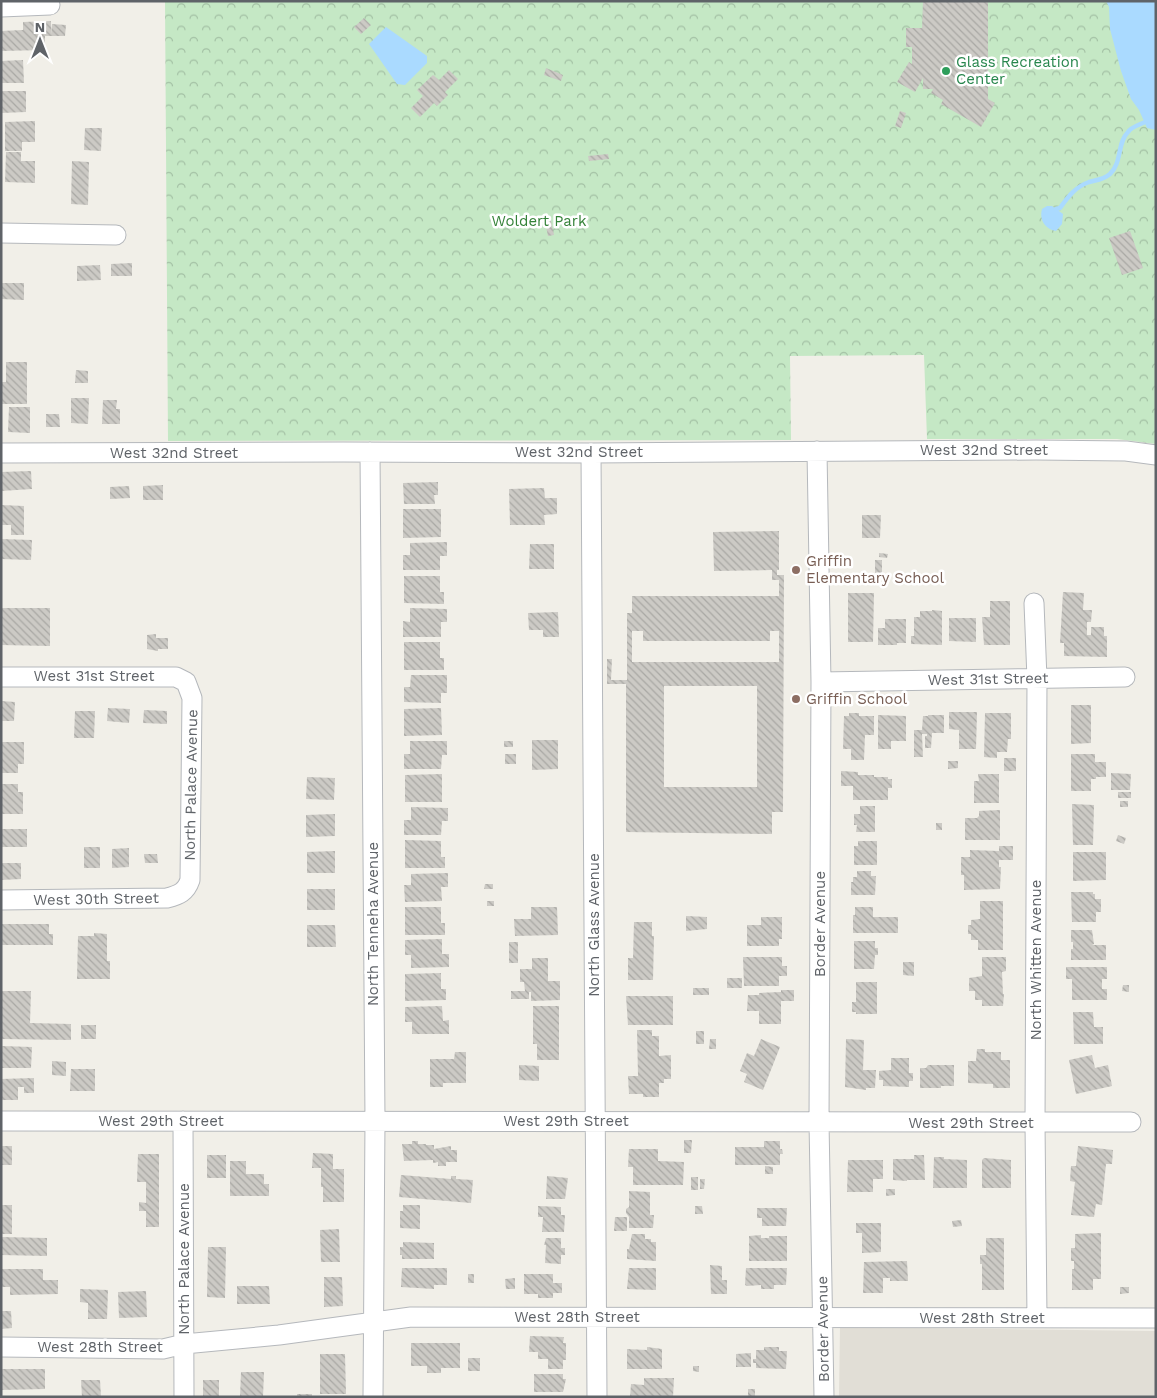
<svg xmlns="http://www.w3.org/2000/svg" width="1157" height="1398" viewBox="0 0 1157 1398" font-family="'Work Sans',sans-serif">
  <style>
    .education { fill: #e1ded6 }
    .forest { fill: url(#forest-crowns) }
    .water { fill: #aadaff }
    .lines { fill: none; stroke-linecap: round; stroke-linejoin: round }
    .stream { stroke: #aadaff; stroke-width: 4.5 }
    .building { fill: url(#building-back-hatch); fill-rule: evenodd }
    .minor-casing { stroke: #b5b8bc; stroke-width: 21 }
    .minor { stroke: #fff; stroke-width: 19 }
    .leisure-dot { fill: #2e9e5b; stroke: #fff; stroke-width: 2 }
    .education-dot { fill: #8d6e63; stroke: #fff; stroke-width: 2 }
    .labels { text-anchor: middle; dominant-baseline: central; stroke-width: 5; stroke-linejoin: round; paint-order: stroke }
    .leisure-label { font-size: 15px; fill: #27864d; stroke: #fff; text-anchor: start }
    .park-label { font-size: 15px; fill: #348238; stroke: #fff }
    .street-label { font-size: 15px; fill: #5f6368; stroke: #fff }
    .education-label { font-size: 15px; fill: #785e54; stroke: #fff; text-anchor: start }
  </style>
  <defs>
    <pattern id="forest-crowns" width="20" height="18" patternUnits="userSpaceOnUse" patternTransform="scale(1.25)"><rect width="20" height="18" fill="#c5e8c5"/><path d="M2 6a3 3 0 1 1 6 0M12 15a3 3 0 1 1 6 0" fill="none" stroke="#a3c0a4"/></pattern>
    <pattern id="building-back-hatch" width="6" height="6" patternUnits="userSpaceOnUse" patternTransform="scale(1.25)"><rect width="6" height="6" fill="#cccac5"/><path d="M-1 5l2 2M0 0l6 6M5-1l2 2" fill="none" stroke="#a9a8a4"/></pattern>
  </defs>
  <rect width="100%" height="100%" fill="#f1efe8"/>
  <path class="education" d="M840,1327l316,4v66h-317z"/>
  <path class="forest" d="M165,1h991v443l-39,-5h-190l-3,-84 -134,1 1,84 -623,1z"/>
  <path class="water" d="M1106,1h50v129l-9,-2 -8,-18 -8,-11 -10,-28 -11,-42 -1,-22z
    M386,27l41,29v7l-22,22 -8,-1 -28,-40z
    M1047,206h5l11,8 -1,10 -6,7c-11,-2 -17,-11 -14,-22z"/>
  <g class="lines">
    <path class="stream" d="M1056,209l4,-1c8,-11 15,-21 29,-26 7,-2 14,-2 21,-8 12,-11 7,-31 18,-42 3,-5 11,-7 17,-10"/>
  </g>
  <path class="building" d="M923,1h65v98l7,4 -14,24 -40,-23 2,-4 -12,-7 2,-4h-10v-11l-8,14 -18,-10 12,-20 3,2v-17h-6v-19h16z
    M364,18l7,7 -10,9 -7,-7z
    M51,21v13l1,-10 14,1 -1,11h-20v14l-44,1v-20l22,-1v-8z
    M23,60l1,23h-23v-22z
    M546,68l17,7 -2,6 -17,-6z
    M449,70l9,9 -13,13 3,3 -11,11 -3,-3 -14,14 -9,-9 12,-12 -6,-6 16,-15 6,5z
    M1,91h25v21l-25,1z
    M900,111l6,2 -5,15 -6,-2z
    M35,121v21h-13v9h-17v-29z
    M85,128h17l-1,23 -17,-1z
    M6,152h15v9h14v22l-30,-1z
    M608,154l1,5 -20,2 -1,-5z
    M72,161l17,1 -1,43 -17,-1z
    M550,216l4,19 -6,1 -4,-19z
    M1130,231l13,37 -21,7 -13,-37z
    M132,263v13h-21v-12z
    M100,265l1,15 -24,1v-15z
    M2,283h22v17l-23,-1z
    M6,362h21v42h-26v-22h5z
    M76,370l12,1v12h-13z
    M71,398h18l-1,26 -17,-1z
    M103,400h14l-1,9h4v15h-18z
    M9,407h21v26l-22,-1z
    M46,414h13l1,13h-14z
    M31,471l1,18 -31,2v-19z
    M438,482v13h-4l1,9h-31l-1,-21z
    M163,485v15h-20v-14z
    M129,486l1,12 -20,1v-12z
    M544,488l1,10h12v16l-13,1 1,10h-35l-1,-36z
    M1,505l23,1v29h-13v-10h-10z
    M403,509h38v28l-38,1z
    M862,515h19l-1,23h-18z
    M779,531v39h-2v5h7l-1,237h-11v22l-146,-2v-148h-19v-25h5l-1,21h16v-67h5v-17h147v-16h-7v-10l-58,1 -1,-39zM632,631h11v10h127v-10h9v31h-147zM664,686h93v101h-93z
    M1,539l31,1 -1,20 -30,-1z
    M447,542v14h-7v14h-37v-15h7v-12z
    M530,544h24v25h-25z
    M879,553l9,1 -1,4 -8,-1z
    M875,560h7v13h-7z
    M404,576h36v16h4v12l-40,-1z
    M1063,592l21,1 -1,17h9l-1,12h-4v13h4v-8h13v9h3v21l-43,-1v-13h-4z
    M848,593h26l-1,49h-25z
    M990,601h20v44h-26l-2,-28h8z
    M1,608h49v38l-49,-1z
    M410,608l37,1v13h-6v15h-38v-16l7,1z
    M932,610l10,1v34l-31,-1v-8h3v-19h6v-6h12z
    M558,612l1,25h-16v-7h-14l-1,-17z
    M949,618h27v24l-27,-1z
    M885,619h21v24h-9v2h-19v-17h7z
    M156,634v4h12v11h-10v2l-11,-2v-14z
    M404,642h36v16h4v12h-40z
    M411,675h36v18h-6v10l-37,-1v-15h6z
    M1,701l14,1 -1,19h-13z
    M1071,705h20v38l-20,1z
    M108,708l22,1 -1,14 -22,-2z
    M441,708l1,27 -38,1v-27z
    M144,710l23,1v13l-24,-1z
    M75,711h20l-1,27h-20z
    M949,712h28l-1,37h-17v-19l-10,-1z
    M849,713h10v3h15v19h-9l-1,25h-13v-11h-8l1,-33h5z
    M985,713h26v26h-3l-1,13h-10v6l-13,-1z
    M878,715l28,1v25h-15v8h-13z
    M928,715h16v18h-12l-1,15h-6v-12h2v-2h-5l1,23h-9v-27h8l1,-14h5z
    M532,740h26v29l-26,1z
    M410,741h37v14h-5l-1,14h-37v-15h6z
    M504,741h9v6h-9z
    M1,742h23v22h-6v9h-17z
    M505,754h11v10h-11z
    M1071,754h24v8h11v15h-10v2h-5v12h-20z
    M1004,758h12v13h-12z
    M948,761h10v7l-10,1z
    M841,771l17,1v3h16v2h14v2h4v9h-4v12h-35v-14h-12z
    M1111,773l20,1 -1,16h-19z
    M442,774v28h-37v-27z
    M978,774h21v29h-25v-22h5z
    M307,777l28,1 -1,22 -28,-1z
    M1,784h17v8h5v22h-22z
    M1118,792h13v6h-13z
    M1120,801h8v6h-8z
    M1072,804l22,1 -1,40h-20z
    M860,806h15v26h-19l1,-7h-3v-11h6z
    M411,807l37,1v13h-6l-1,14h-37v-15h7z
    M1000,810v30h-35v-22h12l2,-2v-5z
    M335,814v22l-29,1v-22z
    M936,823h6v7h-6z
    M1,829h26v18h-26z
    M1118,835l8,3 -2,6 -8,-3z
    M405,840l36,1v16h4v11h-40z
    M858,841h19v24h-23v-19h4z
    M999,846h14v14h-14v7h2l-1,22 -36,1v-15h-3v-18h9v-7l29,1z
    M84,847h16v21h-16z
    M129,848v19l-17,1v-19z
    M335,851v22h-28v-21z
    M1073,852h33v28l-33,1z
    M144,854h13l1,9h-13z
    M1,863h20v16l-20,1z
    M857,871h14v5h5l-1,19h-24v-13h2v-5h4z
    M448,873v14h-7l1,14 -37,1 -1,-17h7v-11z
    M485,884h8v5h-9z
    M307,889h28v21h-28z
    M1071,892h22v2h2v5h6v13h-5v10h-24z
    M487,901h7v5h-7z
    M980,901h23v49h-25v-10h-7v-6h-3v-9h3v-5l9,-1z
    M405,907h36v16h4v12h-40z
    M531,907h26l1,28 -43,1 -1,-17h17z
    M855,907h18v10h25v16h-45v-18h2z
    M686,916l21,1v12l-21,2z
    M761,917h21v22h-3v7h-32v-21h14z
    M634,922h18v14h2l-1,44h-25v-22h5z
    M1,924h48v10h4v11h-52z
    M307,925h28l1,22h-29z
    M1071,930h21l2,14 -2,1h14v15h-35v-11h2v-7h-2z
    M94,933l13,1v27h3v18h-33l1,-43h16z
    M442,939v15h7v13l-38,1v-13h-6v-15z
    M854,941h21v7h3v7h-3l-1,14h-20z
    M509,942h9v21h-9z
    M743,957h39v9h5v10h-8v10h-35z
    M982,957h24v14l-4,1 1,22h1l-1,12h-21v-6h-7v-9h-6v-13l13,-2z
    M532,958h16v23h12v19l-29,1v-9h-2v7h-18v-8h14l-1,-9h-4v-13h12z
    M903,962h11v14l-11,-1z
    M1066,967h41v12h-5v10h5v11h-35v-21h-6z
    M441,973v16h5v11l-41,1v-27z
    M727,978h15v10h-15z
    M856,982h21v32h-21v-2h-4v-10h4z
    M1123,985h6v7l-7,-1z
    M693,988h16v7h-16z
    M781,990h13v11h-13v23h-22v-13h-12l1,-16h11v-2l22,-1z
    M1,991h30l-1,32 41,1v16l-70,-1z
    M626,996h47v29h-45z
    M442,1006l1,15 6,-1v14h-37v-12h-7v-15z
    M533,1006h26v54h-22v-16h-4z
    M1073,1012h20l1,15h9v17h-29z
    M81,1025h15v14h-15z
    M637,1030h15v6h7v20l12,-1v24h-7v4h-5v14h-16v-3h-14l-1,-18h10z
    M696,1031h8v13h-8z
    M710,1039h6v10h-7z
    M761,1039l19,8 -17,43 -19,-8 3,-8 -7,-3 7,-18 7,3z
    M846,1039l18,1 -1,30h13l-1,18h-9v2l-21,-3z
    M1,1046l31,1 -1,21h-30z
    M977,1049h8v3h16v8h9v28h-17v-4l-25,-1v-22h8z
    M455,1052h11v31h-23v4h-13v-28h24z
    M1092,1055l3,13 13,-3 4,21 -36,8 -7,-34z
    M891,1058h18v15h4v8h-4v6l-26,-1v-6h-4v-9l12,-1z
    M52,1061l14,1v14l-14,-1z
    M519,1065l20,1v15l-20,-1z
    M928,1065h26v21h-13v2h-21v-20h6z
    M71,1069h24v22h-25z
    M34,1078v15h-10v-6h-6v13h-17v-21z
    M684,1140h8l-1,13h-7z
    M412,1141h6v3h8v1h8v4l17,-3v4h6v12h-11v4h-8v-4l-5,1v-3l-29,1 -2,-17h10z
    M764,1141h16v8h2l1,5h-3v11h-45v-18h29z
    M1,1146h11v19h-11z
    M1078,1146l35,4 -1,14h-6l-4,41 -6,-1 -2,13 -23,-2 4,-33 -5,-1 1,-15h5z
    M629,1149h29v12l26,1 -1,23h-50v-18h-5z
    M313,1153l20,1v15h11v33h-21v-15h-2v-19h-9z
    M138,1154h21v73h-13v-16h-7v-9l7,1v-21h-9z
    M207,1155h19v23h-19z
    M914,1155h10l1,25h-18v1l-14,-1v-21h21z
    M934,1157h10v2l23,1v28h-34z
    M984,1158l27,2v28h-29v-28z
    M848,1160h35v19h-10v13h-26z
    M230,1161h16v13h18v10h5v12h-39z
    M765,1166l8,1v7h-8z
    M401,1175l50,4v-3h5v3l17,1 -2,23 -72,-6z
    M547,1176l21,2 -3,21h-19z
    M691,1177h7v13h-7z
    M700,1179h5l-1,10h-4z
    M886,1189h9v6l-9,1z
    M629,1191l21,1v23h4l-1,13h-24v-11l-3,-4v-4l3,-2z
    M1,1205h11v29h-11z
    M403,1205h17v24l-20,-1v-17h3z
    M538,1206l23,1v8h4l-1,17h-22l1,-15h-5z
    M695,1206h7l1,8h-8z
    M757,1208h30l-1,18h-24v-8h-5z
    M615,1217h12v14h-13z
    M961,1220l1,6 -9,1 -1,-6z
    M856,1223h25v29l-19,1v-20h-6z
    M339,1229l1,33h-19l-1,-32z
    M1101,1233v46h-8v11h-21v-21h2v-8h-3v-13h4v-14z
    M632,1234h13v5h6v3h5v19l-29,-2v-10h2z
    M761,1235v3h8v-2h18v25h-38v-25z
    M1,1237l46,1v18l-46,-1z
    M546,1238h15v10h4v7h-4v9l-16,-1 1,-18h-2z
    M986,1238h18v52h-22v-26h-2v-9h6z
    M403,1242l31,1v16h-32v-4h-2v-8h3z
    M208,1247h18l-1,51 -18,-1z
    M907,1261l1,20h-18v-3h-7v-6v21h-20l1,-31z
    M710,1265l12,1v14h5v14h-16z
    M402,1268h45v17h-13v4l-33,-2z
    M629,1268h27v22l-29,-1z
    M746,1268h41l-1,17h-12v4h-13v-4l-14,1 -2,-1z
    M1,1269h42v11h15v14l-48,1v-8h-9z
    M468,1274h6v9h-6z
    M524,1274h29v9h9v10h-9v5h-15v-4h-14z
    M324,1277h18l1,29 -19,1z
    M515,1278v11h-9l-1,-10z
    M237,1286h32l1,18h-33z
    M1120,1287h9v6l-9,1z
    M80,1289l28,1 -1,29h-19v-16l-8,-1z
    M146,1291l1,26 -28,1 -1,-26z
    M1,1311h10l1,17 -11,1z
    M530,1336l34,1 -1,6h3v17h-3v9h-15v-10h-10v-7h-9z
    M411,1343h49v25h-19v5h-14v-7h-16z
    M647,1347l15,2v20h-35v-20l20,1z
    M764,1347h15v4h8l-1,18 -30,-1v-5h-3v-4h3v-9h8z
    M751,1353v14h-15v-13z
    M320,1354h25l1,40h-26z
    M468,1358h12v13h-12z
    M693,1366h6v6l-6,-1z
    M1,1369h44v20l-44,1z
    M241,1372h23l-1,25h-23z
    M534,1374h29v5h3l-3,13h-29z
    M644,1378h30l-1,19h-43l1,-13 13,1z
    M81,1380h19l1,17h-19z
    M203,1380h16v17h-16z
    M748,1389h7v8h-7z
    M297,1394h15v3h-15z"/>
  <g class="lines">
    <g class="minor-casing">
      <path id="minor" d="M1,7l49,-2
        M1,233l115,2
        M817,451l4,231 -2,440 5,275
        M370,452l5,669 -2,276
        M1,453l342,-1 248,1 445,-3 90,1 30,4
        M591,453l6,944
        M1034,603l3,76 -2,444 2,195
        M1,677h175l10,5 6,16 -2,182c-4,12 -11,15 -23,18l-166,2
        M821,682l304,-5
        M1,1121l1130,1
        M183,1121l1,276
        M1,1347l162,2 21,-5 95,-9 132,-18 745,1"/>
    </g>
    <use href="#minor" class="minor"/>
  </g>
  <circle class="leisure-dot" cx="946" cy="71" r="5"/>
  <g class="education-dot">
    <circle cx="796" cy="570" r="5"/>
    <circle cx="796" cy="699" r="5"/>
  </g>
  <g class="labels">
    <g class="leisure-label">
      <text x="956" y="62">Glass Recreation<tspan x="956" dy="17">Center</tspan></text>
    </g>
    <g class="park-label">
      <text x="539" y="221">Woldert Park</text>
    </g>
    <g class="street-label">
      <text x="984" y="450">West 32nd Street</text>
      <text x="579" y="452">West 32nd Street</text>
      <text x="174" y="453">West 32nd Street</text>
      <text x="94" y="676">West 31st Street</text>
      <text transform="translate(988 679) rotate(-1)">West 31st Street</text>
      <text transform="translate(191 785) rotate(-89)">North Palace Avenue</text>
      <text transform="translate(96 899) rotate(-1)">West 30th Street</text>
      <text transform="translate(373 924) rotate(-90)">North Tenneha Avenue</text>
      <text transform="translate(820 924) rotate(-90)">Border Avenue</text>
      <text transform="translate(594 925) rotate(-90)">North Glass Avenue</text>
      <text transform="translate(1036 960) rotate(-90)">North Whitten Avenue</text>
      <text x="161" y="1121">West 29th Street</text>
      <text x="566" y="1121">West 29th Street</text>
      <text x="971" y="1123">West 29th Street</text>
      <text transform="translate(184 1259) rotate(-90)">North Palace Avenue</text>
      <text x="577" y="1317">West 28th Street</text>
      <text x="982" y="1318">West 28th Street</text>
      <text transform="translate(823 1329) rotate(-91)">Border Avenue</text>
      <text x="100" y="1347">West 28th Street</text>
    </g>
    <g class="education-label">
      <text x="806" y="561">Griffin<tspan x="806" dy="17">Elementary School</tspan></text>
      <text x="806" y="699">Griffin School</text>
    </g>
  </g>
  <rect width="1157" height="1398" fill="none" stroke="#5f6368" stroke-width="5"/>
  <g transform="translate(40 40)" stroke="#ffffff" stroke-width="4" paint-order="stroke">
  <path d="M0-4L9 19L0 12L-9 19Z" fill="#5f6368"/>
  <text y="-8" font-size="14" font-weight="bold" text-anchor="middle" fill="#5f6368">N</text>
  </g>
</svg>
